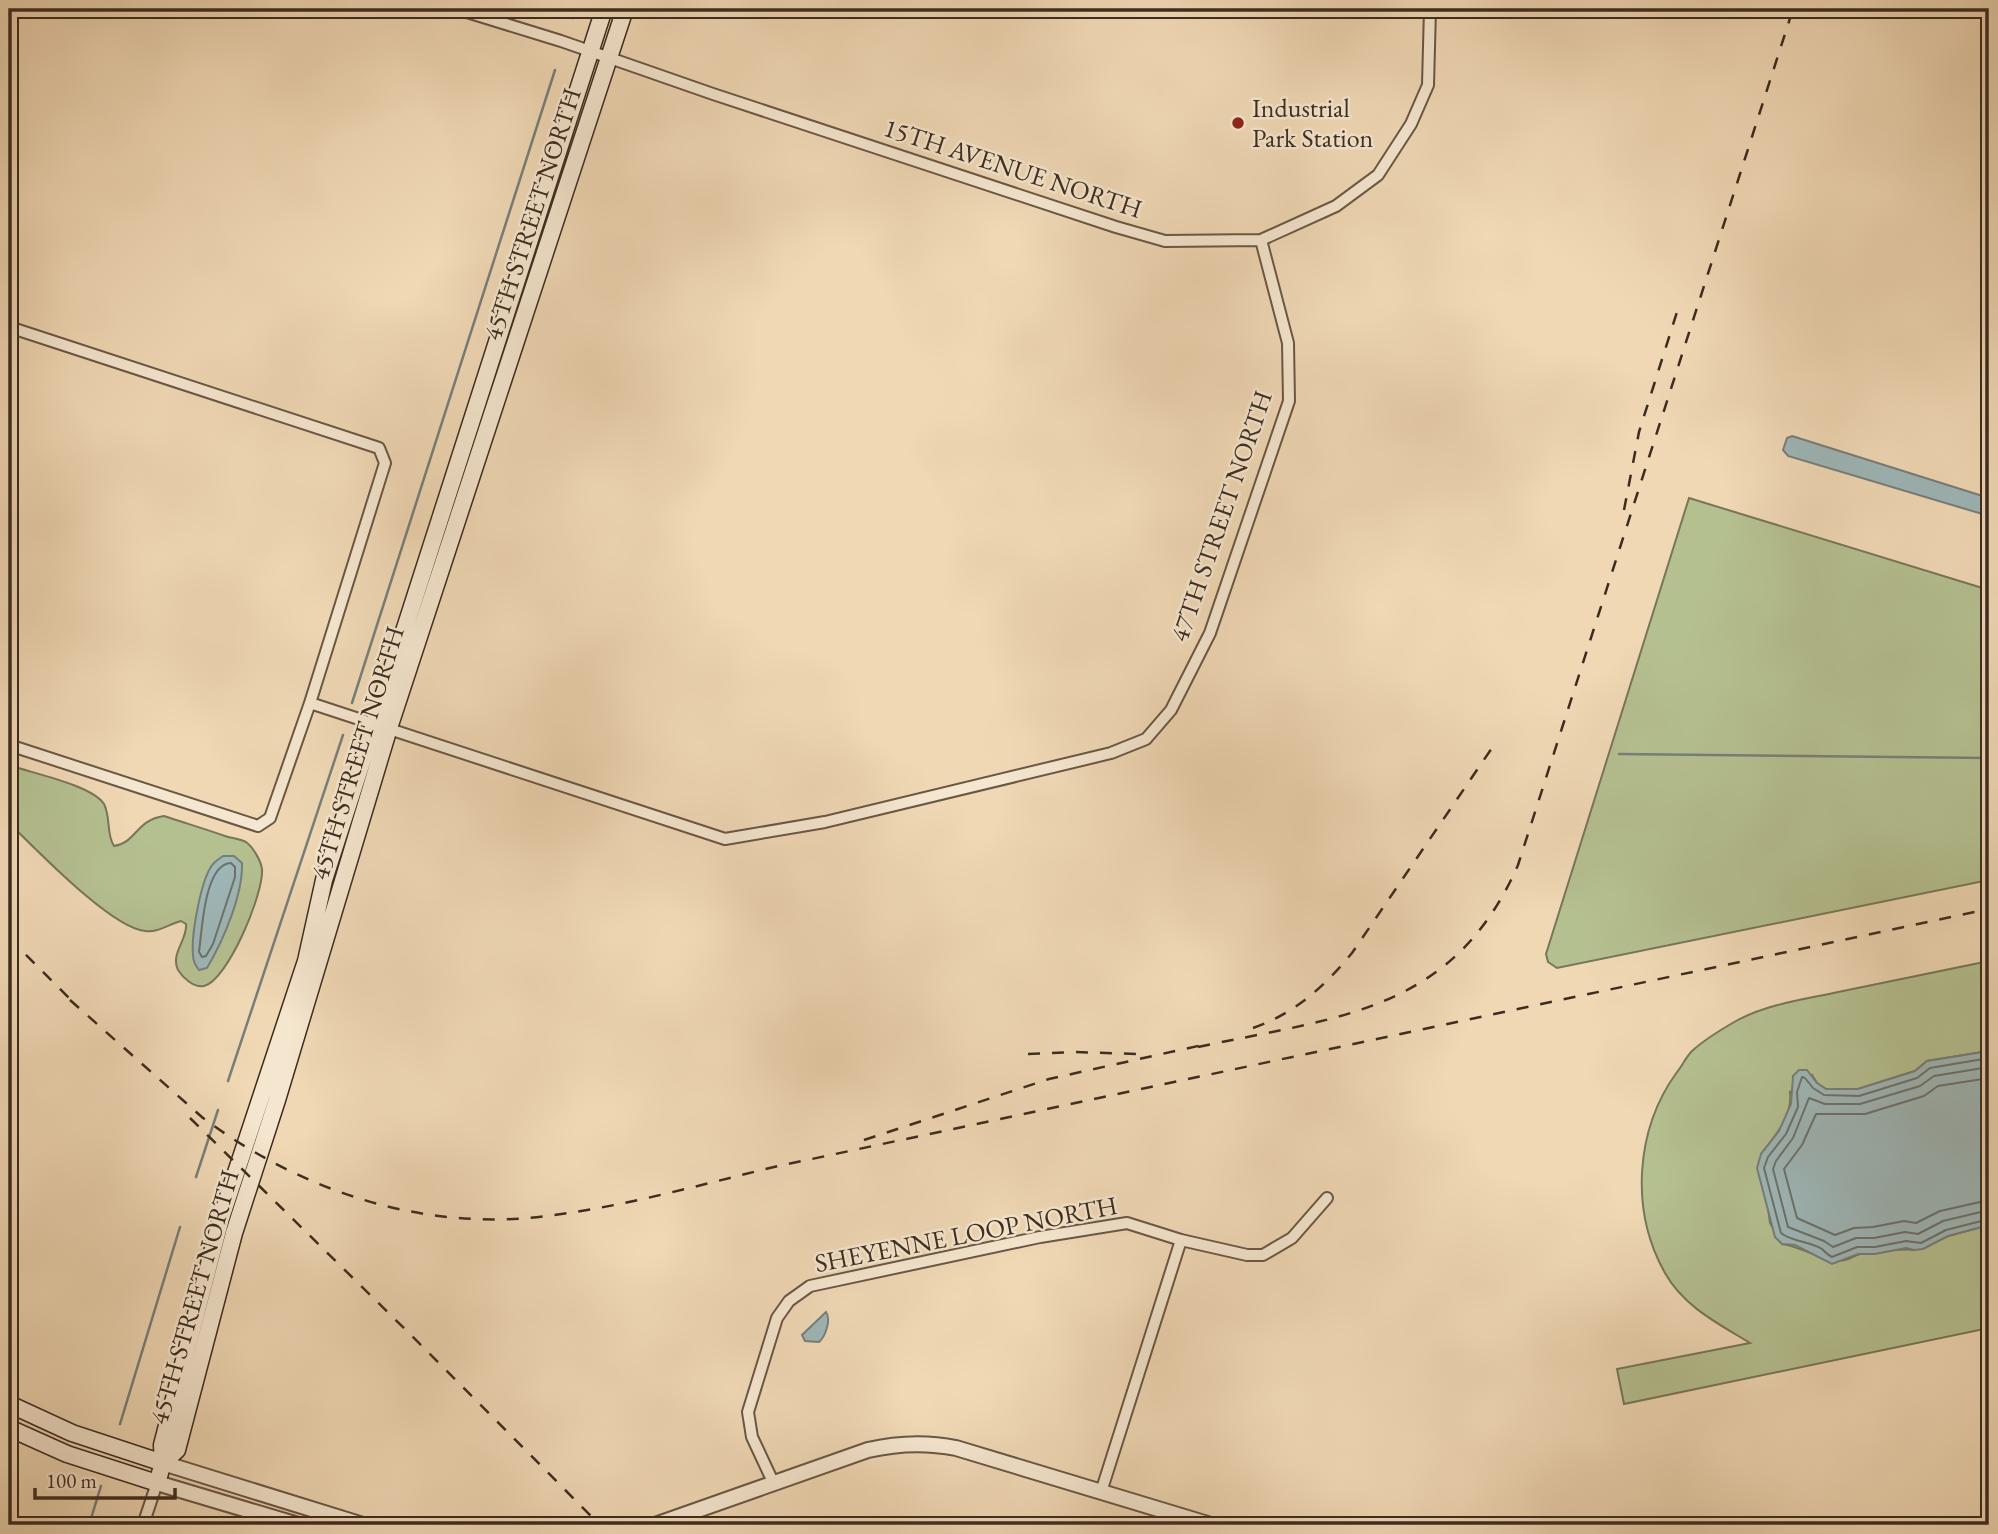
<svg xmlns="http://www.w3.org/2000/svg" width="1998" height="1534" viewBox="0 0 1998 1534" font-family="'EB Garamond',serif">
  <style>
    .green { fill: #b5c091; stroke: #787658; stroke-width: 2 }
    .water { fill: #9eb7b8; stroke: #777f7b; stroke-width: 2 }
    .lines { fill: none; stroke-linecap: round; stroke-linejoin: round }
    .shore { stroke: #6d726c; stroke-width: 2 }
    .stream { stroke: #777f7b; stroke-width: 2.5 }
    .minor-casing { stroke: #695745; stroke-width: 14 }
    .tertiary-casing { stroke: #695745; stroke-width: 18 }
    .secondary-casing { stroke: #3c2c20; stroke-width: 19 }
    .minor { stroke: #f5e6cf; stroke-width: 10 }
    .tertiary { stroke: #f5e6cf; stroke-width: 14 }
    .secondary { stroke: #f5e6cf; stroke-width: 16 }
    .rail { stroke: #3c2c20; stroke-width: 2.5; stroke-dasharray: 12 12; stroke-linecap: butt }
    .poi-dot { fill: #8f2418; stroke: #f5e6cf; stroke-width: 2.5 }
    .labels { text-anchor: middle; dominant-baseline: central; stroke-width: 5; stroke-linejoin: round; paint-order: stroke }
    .poi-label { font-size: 26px; fill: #3c2c20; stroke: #f5e6cf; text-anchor: start }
    .street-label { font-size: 26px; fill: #3c2c20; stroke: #f5e6cf }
  </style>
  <rect width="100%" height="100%" fill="#f0d8b5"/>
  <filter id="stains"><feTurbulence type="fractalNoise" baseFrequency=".00286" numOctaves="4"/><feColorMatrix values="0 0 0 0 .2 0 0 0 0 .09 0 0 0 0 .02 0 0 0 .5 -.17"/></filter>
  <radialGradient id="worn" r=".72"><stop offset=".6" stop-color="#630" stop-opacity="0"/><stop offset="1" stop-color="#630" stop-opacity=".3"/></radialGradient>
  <path class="green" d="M1689,498l300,92v290l-432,88 -9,-6 -2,-8z
    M9,765c22,8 83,20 95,39 7,14 2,30 10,42 22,-3 22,-26 50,-30 21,7 41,13 61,20 6,2 15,3 21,6 7,5 15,19 16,27 2,24 -34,111 -58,117 -10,2 -21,-8 -26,-16 -8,-16 10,-31 8,-46l-5,-3c-12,3 -23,12 -36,10 -34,-3 -109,-82 -136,-108z
    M1989,961v90l-62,10 -12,10 -57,18h-32l-9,-6 -5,-8 -22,17c3,24 -15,44 -29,62l9,69 12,21c18,2 46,20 63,16 5,-1 10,-5 15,-6 10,-2 46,-6 54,-4l34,-14 41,-11v103l-365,76 -7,-35 133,-26c-31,-19 -66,-36 -85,-70 -35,-62 -30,-143 12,-201 5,-6 9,-15 15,-21 12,-11 30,-22 44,-30 33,-18 72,-22 107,-30 49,-10 98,-20 146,-30z"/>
  <path class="water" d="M1792,436l197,62v18l-201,-60 -5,-6 4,-12z
    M223,856h11l8,7c1,32 -19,78 -35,105l-8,2c-4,-5 -6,-9 -6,-15 -2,-19 8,-79 21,-92 3,-3 6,-5 9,-7z
    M1989,1051v174l-41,11 -25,13 -9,1 -8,-2 -31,6h-17l-26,10 -37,-19 -13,-1 -7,-7 -18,-69 4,-14 18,-23 12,-27 2,-28 6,-6h8l10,13 9,6h32l57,-18 12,-10z
    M826,1312c5,7 0,24 -7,30l-14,-1 -3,-6z"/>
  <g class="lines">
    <path class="shore" d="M231,863l4,4v10l-22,67 -7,12 -4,1 -3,-5c3,-20 5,-88 32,-89z
      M1989,1058l-59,10 -13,10 -58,18 -35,-1 -11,-7 -8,-10 -3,-1 -5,15 1,15 -12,27 -18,23 -4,11 17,65c11,9 29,8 41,16 3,3 6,6 10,8l25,-10h18l31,-6 15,2 25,-13 43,-11
      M1989,1067l-55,9 -14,10 -60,18h-35l-16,-6 -16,40 -17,23 -3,8 15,58 36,14 9,6 23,-9h18l31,-6 13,2 25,-13 46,-11
      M1989,1078l-51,8 -14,10 -59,18h-49l-14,31 -18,24 13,49 38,17 19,-7 19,-1 31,-6 12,2 24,-12 49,-11"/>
    <path class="stream" d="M573,18l3,-9
      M352,703l203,-633
      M1619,754l370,4
      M228,1081l115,-346
      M196,1177l22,-67
      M120,1424l60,-197
      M89,1525l12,-39"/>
    <g class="minor-casing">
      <path id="minor" d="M457,9l104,32 152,53 403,133 49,14 96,-1 75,-34 42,-31 33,-51 17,-39 2,-76
        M9,18l3,-9
        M9,327l370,121 6,15 -75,240 -40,115 -12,8 -249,-81
        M310,703l415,136 100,-17 286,-69 35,-14 25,-29 39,-77 79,-232 -1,-58 -27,-103
        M774,1484l-22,-47 -4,-25 29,-94 12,-17 21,-15 230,-49 87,-14 54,17 66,15h16l29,-17 35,-40
        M1101,1492l80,-252
        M143,1525l14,-42"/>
    </g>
    <g class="tertiary-casing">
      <path id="tertiary" d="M163,1463l200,62
        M157,1483l141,42
        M655,1525l213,-75c30,-7 58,-8 88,-2l255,77"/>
    </g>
    <g class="secondary-casing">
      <path id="secondary" d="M9,1404l63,29 91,30
        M9,1428l58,26 90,29 6,-20 -1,-18 59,-227 85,-257 18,-81 280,-871
        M163,1463l14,-13 57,-217 43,-133 112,-372 236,-719"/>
    </g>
    <use href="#minor" class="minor"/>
    <use href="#tertiary" class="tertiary"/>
    <use href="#secondary" class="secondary"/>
    <path class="rail" d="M1624,510l15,-78 38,-120
      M9,938l67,67
      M70,1000l133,118c98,73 221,114 343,98 77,-9 153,-31 228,-49l1215,-258
      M1253,1028c41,-14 72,-42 99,-75l142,-208
      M1198,1047c139,-30 255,-34 320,-182l275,-856
      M1028,1054l47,-2 63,2
      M190,1118l222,218 188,189
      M864,1140l185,-61 158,-35"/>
  </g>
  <circle class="poi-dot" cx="1238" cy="123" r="7"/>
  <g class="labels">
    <g class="poi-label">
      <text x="1252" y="108">Industrial<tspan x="1252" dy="30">Park Station</tspan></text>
    </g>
    <g class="street-label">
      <text transform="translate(1013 168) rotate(18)">15TH AVENUE NORTH</text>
      <text transform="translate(532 214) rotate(-72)">45TH STREET NORTH</text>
      <text transform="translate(1221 516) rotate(-71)">47TH STREET NORTH</text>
      <text transform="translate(357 753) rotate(-73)">45TH STREET NORTH</text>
      <text transform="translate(966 1234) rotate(-11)">SHEYENNE LOOP NORTH</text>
      <text transform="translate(194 1297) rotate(-74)">45TH STREET NORTH</text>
    </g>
  </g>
  <rect width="1998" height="1534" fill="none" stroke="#f0d8b5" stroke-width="35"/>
  <rect x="10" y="10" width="1977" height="1513" fill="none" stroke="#3c2c20" stroke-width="3.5"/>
  <rect x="18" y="18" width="1963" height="1499" fill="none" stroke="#3c2c20" stroke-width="2"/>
  <path d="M35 1488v10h140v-10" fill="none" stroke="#3c2c20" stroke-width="3.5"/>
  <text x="46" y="1488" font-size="21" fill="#3c2c20" stroke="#f5e6cf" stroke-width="5" paint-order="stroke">100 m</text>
  <rect width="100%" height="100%" filter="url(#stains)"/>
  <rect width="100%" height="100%" fill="url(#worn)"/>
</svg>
